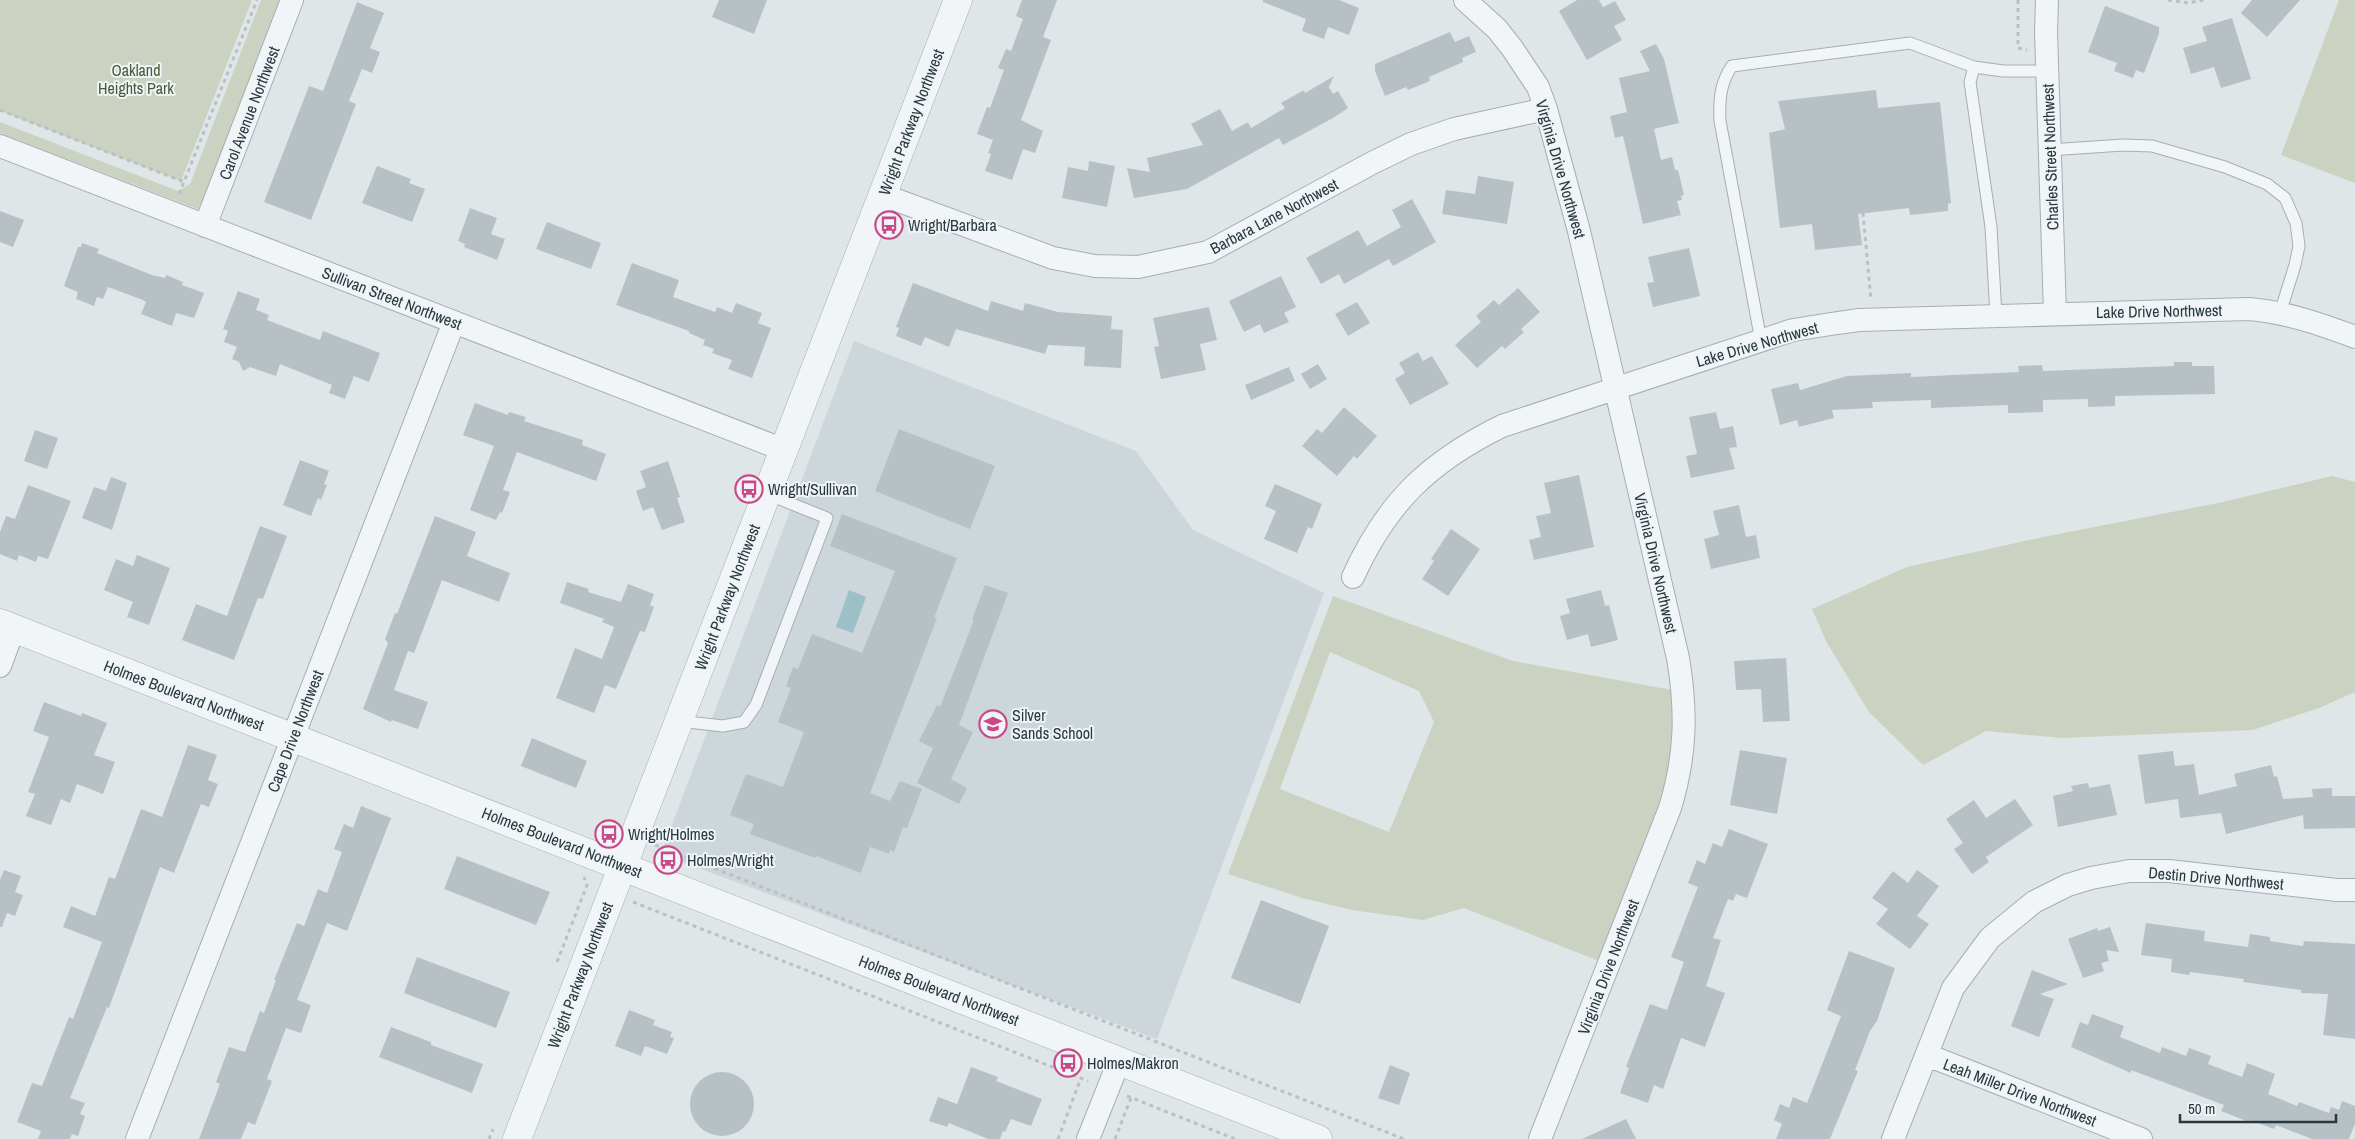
<svg xmlns="http://www.w3.org/2000/svg" width="2355" height="1139" viewBox="0 0 2355 1139" font-family="'Archivo Narrow',sans-serif">
  <style>
    .built { fill: #cdd6da }
    .green { fill: #cbd2c1; fill-rule: evenodd }
    .water { fill: #9bc0c7 }
    .building { fill: #b7c1c5 }
    .lines { fill: none; stroke-linecap: round; stroke-linejoin: round }
    .service-casing { stroke: #a5aeb2; stroke-width: 13 }
    .minor-casing { stroke: #a5aeb2; stroke-width: 24 }
    .tertiary-casing { stroke: #a5aeb2; stroke-width: 29 }
    .path { stroke: #bac0c3; stroke-width: 3; stroke-dasharray: 4 4; stroke-linecap: butt }
    .service { stroke: #f2f5f7; stroke-width: 11 }
    .minor { stroke: #f2f5f7; stroke-width: 22 }
    .tertiary { stroke: #f2f5f7; stroke-width: 28 }
    .labels { text-anchor: middle; dominant-baseline: central; stroke-width: 4; stroke-linejoin: round; paint-order: stroke }
    .park-label { font-size: 16px; fill: #495a36; stroke: #eff4f6 }
    .street-label { font-size: 16px; fill: #29383f; stroke: #eff4f6 }
    .poi-label { font-size: 16px; fill: #29383f; stroke: #eff4f6; text-anchor: start }
  </style>
  <rect width="100%" height="100%" fill="#dfe6e8"/>
  <path class="built" d="M854,341l282,110 57,79 131,63 -167,446 -496,-185z"/>
  <path class="green" d="M0,0h252l-71,181 -181,-70z
    M261,0h20l-81,210 -200,-77v-11l178,69 12,-7z
    M2339,0h16v183l-74,-28z
    M2332,476l23,6v210l-36,16 -66,22 -191,8 -76,-7 -63,34 -54,-53 -42,-69 -15,-34 95,-42 136,-30 175,-34z
    M1333,596l180,65 159,29 2,21 -3,50 -11,44 -61,156 -135,-53 -41,12 -71,-10 -50,-12 -74,-24zM1330,652l89,39 15,31 -45,110 -109,-43z"/>
  <path class="water" d="M849,590l17,7 -13,36 -17,-6z"/>
  <path class="building" d="M719,0h48l-13,34 -42,-17z
    M1022,0h35l-14,37 8,3 -30,80 22,11 -8,22 -12,-4 -11,31 -27,-9 6,-17 -3,-1 5,-13 -16,-6 10,-27 3,1 14,-38 -6,-2 8,-19 5,2 12,-32 -7,-3z
    M1263,0h76l20,8 -10,27 -21,-8 -4,12 -22,-8 4,-12 -43,-17z
    M1577,0h22l4,7 12,-6 11,19 -12,6 8,14 -35,20 -28,-49z
    M2252,0h48l-33,37 -26,-24z
    M357,2l27,11 -14,35 10,4 -8,21 -10,-4 -13,32 7,3 -45,116 -47,-18 45,-116 14,5z
    M2105,6l54,21v7l-15,39 -8,-3 -3,8 -19,-7 3,-8 -29,-11z
    M2232,18l19,61 -30,9 -7,-21 -23,7 -8,-26 24,-7 -5,-14z
    M1450,32l5,10 14,-6 7,16 -14,6 1,4 -34,15 1,4 -22,9 -2,-3 -21,9 -10,-25v-7z
    M1656,44l8,15 15,64 -25,6 7,31 11,-3 3,13h3l6,25 -3,1 1,4 -5,1 4,14 -38,9 -20,-88 -8,2 -5,-22 17,-4 -8,-34 31,-7 -10,-20z
    M1334,76l-5,11 4,7 5,-3 10,17 -15,10 -50,27 -4,-7 -92,51 -53,9 -7,-30 23,4 -3,-14 56,-13 -12,-21 29,-15 12,22 16,-9 3,6 34,-20 -4,-5 23,-13 1,3z
    M1876,90l2,18 62,-6 11,101 -3,1v7l-38,4 -1,-7 -51,6 4,31 -47,5 -3,-26 -32,4 -11,-95 16,-4 -7,-28z
    M1089,161l26,5 -8,41 -45,-9 6,-31 20,4z
    M377,166l34,13 -2,4 16,6 -13,33 -50,-19z
    M1478,176l36,6 -7,42 -65,-10 4,-24 29,4z
    M1412,199l24,43 -43,24 -4,-7 -45,25 -5,-10 -18,10 -15,-26 52,-28 9,16 34,-19 -9,-17z
    M470,208l27,10 -6,16 14,5 -8,21 -33,-13 1,-3 -7,-3z
    M0,211l24,9 -11,27 -13,-5z
    M547,222l54,21 -10,26 -55,-20z
    M82,243l17,6 -2,4 55,22 13,3 1,-3 17,7 -1,3 22,8 -10,25 -18,-5 -4,13 -31,-12 5,-12 -3,-2 -35,-13 -5,12 -6,-2 -3,9 -18,-7 2,-7 -14,-6 14,-39h3z
    M1689,248l11,48 -47,11 -6,-24 7,-1 -6,-25z
    M632,263l47,17 -6,17 42,15 2,-5 15,6 4,-10 26,10 -4,10 13,5 -19,50 -24,-9 4,-9 -20,-7 2,-4 -11,-4 2,-5 -16,-7v-2l-73,-26z
    M1281,276l15,31 -12,6 5,9 -25,11 -4,-9 -16,8 -15,-31z
    M913,283l75,28 3,-10 32,10 2,-8 33,9 54,4 -1,13 12,1 -2,38 -37,-2 1,-19 -37,-2 -3,9 -89,-25 -7,18 -24,-10 -4,9 -25,-10 3,-8 -3,-1z
    M1518,288l22,24 -19,17 3,3 -19,17 -3,-3 -25,22 -22,-23 26,-23 -5,-6 18,-16 5,5z
    M238,291l22,8 -4,11 13,5 -2,5 53,20 3,-9 57,22 -11,29 -15,-6 -9,23 -16,-6 3,-8 -52,-21 -4,12 -26,-9 -7,4 -4,-9 -7,-3 5,-12 -13,-5 4,-11 -5,-2z
    M1357,302l13,21 -22,13 -13,-22z
    M1209,307l8,33 -17,4 6,26 -45,9 -7,-32 5,-1 -6,-28z
    M1418,352l5,9 9,-5 17,28 -39,21 -15,-26 10,-6 -6,-10z
    M2174,362h18v4h22l1,28 -100,2v10l-27,1v-8l-45,1v12l-25,1h-10v-8l-77,3v-8l-59,2 1,6 -41,2 2,8 -35,9 -2,-7 -17,5 -9,-36 27,-6 2,7 47,-14 64,-3v4l108,-5 -1,-6 24,-1 1,6 131,-5z
    M1318,364l9,15 -17,10 -9,-15z
    M1289,367l6,14 -44,19 -6,-15z
    M475,403l33,12 1,-3 17,5 -2,4 59,19 -1,5 24,9 -10,27 -79,-29 -14,38 7,2 -8,21 -2,-1 -4,8 -26,-10 24,-64 -31,-11z
    M1344,407l33,29 -20,23 -3,-3 -17,20 -35,-30 15,-17 5,4z
    M1716,412l4,17 13,-3 4,21 -8,1 6,21 -44,9 -5,-22 11,-2 -8,-37z
    M899,429l96,37 -25,63 -95,-38z
    M35,430l23,8 -11,31 -23,-8z
    M300,460l29,11 -5,13 3,1 -6,15 -3,-2 -7,18 -28,-11z
    M668,461l12,36 -3,1 8,24 -23,8 -9,-23 -10,4 -7,-20 10,-4 -6,-16z
    M1579,475l15,72 -60,13 -5,-20 12,-3 -5,-21 15,-3 -7,-30z
    M111,477l16,6 -15,47 -30,-12 12,-31 12,4z
    M1275,484l47,20 -10,25 -4,-2 -11,26 -33,-14 12,-28 -11,-5z
    M28,485l43,16 -23,58 -10,-3 -2,6 -17,-7 -2,6 -17,-7v-22l6,-16 9,3z
    M1739,505l7,32 10,-2 4,23 -49,11 -7,-30 15,-4 -6,-24z
    M842,514l115,44 -23,60h3l-67,175 20,8 10,-20 22,8 -15,39 -4,-1 -9,25 -4,-2 -1,4 -19,-7 -9,26 -45,-17 -1,2 -65,-24 4,-10 -24,-9 16,-41 37,13 21,-55 -26,-10 13,-34 -5,-2 7,-19 5,2 14,-35 50,19 33,-82 -65,-25z
    M435,516l41,16 -9,24 43,17 -11,29 -57,-22 -28,73 -6,-2 -14,39 34,12 -10,27 -26,-9 -1,2 -28,-13 25,-66 -3,-4 10,-26 2,1z
    M260,526l27,10 -24,63 -5,-1 -24,62 -52,-20 14,-36 31,12z
    M1451,529l29,20 -32,47 -26,-17 12,-18 -3,-2z
    M137,555l33,13 -21,57 -22,-8 6,-15 -29,-12 12,-31 17,7z
    M567,582l22,7 -1,3 33,10 7,-18 26,10 -4,11 4,2 -9,25 -5,-1 -24,58 -11,-4 -11,28 -38,-15 19,-50 27,11 12,-32 -12,-5 2,-3 -44,-16z
    M985,585l23,8 -49,132 14,7 -22,47 16,9 -8,16 -42,-21 16,-35 -14,-7 18,-36 3,2 34,-87 -2,-1z
    M1601,590l4,16 4,-1 9,35 -27,7 -3,-13 -21,6 -7,-24 10,-3 -4,-14z
    M1786,658l4,63 -27,1 -2,-33 -25,1 -2,-29z
    M44,702l37,14 1,-3 25,10 -13,32 21,7 -12,32 -26,-10 -7,19 -9,-4 -10,26 -25,-9 9,-22 -7,-2 21,-55 -16,-6z
    M532,738l55,23 -11,27 -55,-22z
    M188,745l29,10 -9,25 10,4 -9,23 -8,-3 -27,69 -14,-6 -51,141 -2,-1 -37,91 15,5 -5,11 5,2 -7,20 -6,-2 -2,5h-32l3,-8 -24,-9 15,-39 10,3 27,-69 4,2 29,-77 -39,-15 8,-21 24,10 14,-39 6,2 26,-70 21,8z
    M1740,750l47,8 -10,56 -47,-9z
    M2173,751l2,15 19,-2 5,31 38,-9 -3,-12 37,-9 3,12 3,-1 6,23 30,-2 -1,-8 20,-1v8h23v32l-51,1 -1,-14 -77,19 -5,-21 -41,5 -2,-19 -33,5 -7,-49z
    M2088,783l1,5 21,-4 7,31 -59,12 -5,-31 20,-5 -2,-5z
    M2015,799l18,26 -47,32 3,5 -17,12 -18,-25 9,-6 -17,-24 28,-19 12,18z
    M361,806l30,12 -44,113 -20,-8 -30,77 14,5 -10,28 -15,-5 -19,51 5,2 -17,44 -7,-3 -7,17h-42l21,-55 -4,-2 13,-35 16,5 15,-41 4,2 12,-33h-2l23,-57 7,3 14,-37 9,4 15,-41 -8,-3 10,-25 9,4z
    M1729,829l39,15 -21,54 -11,-4 -3,7 -5,-2 -15,39 8,2 -15,46 19,7 -20,54 -24,-9 -18,51 -9,-4 -6,18 -28,-10 9,-25 -3,-1 24,-63 17,6 17,-48 -13,-5 27,-70 -10,-4 9,-23 8,4 8,-21 9,4z
    M457,856l93,36 -14,33 -92,-36z
    M4,870l17,6 -6,16 8,3 -8,21 -8,-3 -5,14h-2v-47z
    M1917,870l22,16 -22,30 12,8 -19,25 -34,-25 12,-15 -16,-11 21,-27 15,12z
    M1261,900l68,26 -29,78 -69,-26z
    M2146,923l59,8 -1,10 44,6 2,-13 20,3v4l33,5 1,-5 51,3v95l-32,-4 5,-41 -27,-1v-3l-58,-8 1,-3 -54,-7 -1,3 -18,-3 1,-13 -31,-4z
    M2110,927l9,25 -13,-2 3,11 -8,2 3,8 -21,7 -15,-39 29,-11 1,3z
    M1849,951l46,17 -18,53 -7,10 -15,39 3,1 -28,68h-54l6,-15 -8,-4 6,-16 9,4 4,-11 14,6 34,-87 -14,-6z
    M417,957l93,35 -14,36 -92,-35z
    M2032,970l36,14 -28,10 14,5 -15,38 -28,-11z
    M629,1010l26,10 -2,5 19,7 -2,5 4,1 -7,16 -22,-8 -4,10 -26,-10z
    M2092,1014l32,12 -4,11 40,16 2,-6 24,9 3,-8 22,8 -3,8 34,13 5,-14 28,11 -7,20 29,12 2,-4 30,11 2,-6 8,3 3,-9 13,5v18l-6,15h-37l-36,-14 -2,4 -24,-9 -1,2 -28,-11 3,-6 -93,-35v3l-60,-26 9,-25 8,3z
    M391,1027l40,15v3l52,19 -11,29 -93,-36z
    M1390,1065l20,8 -11,32 -21,-7z
    M971,1067l27,10 -2,4 46,18 -11,27 -20,-7 -6,13 -2,-1 -3,8h-12l-39,-16 -2,4 -18,-6 9,-24 19,7z
    M690 1104a32 32 0 1 1 64 0a32 32 0 1 1-64 0Z
    M1626,1119l10,20h-54z"/>
  <g class="lines">
    <g class="service-casing">
      <path id="service" d="M1974,67l-4,15 21,145 5,89
        M2049,150l74,-5 29,1 73,21 42,17 18,14 11,25 3,23 -4,19 -15,48
        M1761,341l-41,-220c-1,-20 0,-38 12,-55l178,-23 64,24 29,4h44
        M679,721l44,5 21,-4 12,-17 71,-187 -60,-24"/>
    </g>
    <g class="minor-casing">
      <path id="minor" d="M1465,0l32,29 15,19 26,39 8,22 33,122 99,427c9,54 8,97 -8,150l-130,331
        M2047,0l-1,32 9,281
        M0,146l784,304
        M883,195l170,63 42,8 43,1 70,-15 164,-89 39,-19 43,-15 92,-20
        M205,226l87,-226
        M1353,577c34,-75 76,-115 149,-151l291,-96 38,-6 28,-4 390,-11c37,3 71,15 106,28
        M0,666l14,-38
        M1927,1055l214,84
        M137,1139l317,-817
        M1088,1139l31,-78
        M1893,1139l60,-151 37,-50 44,-36 34,-17 23,-7 38,-7h40l168,19h18"/>
    </g>
    <g class="tertiary-casing">
      <path id="tertiary" d="M0,623l1318,516
        M517,1139l441,-1139"/>
    </g>
    <path class="path" d="M2018,0v48l9,2
      M2168,0l20,3 16,-3
      M0,110l184,72
      M179,194l78,-194
      M1863,213l8,87
      M600,834l13,-12
      M655,845l749,294
      M633,902l455,179
      M557,962l30,-77 -3,-8
      M1127,1096l108,43
      M489,1139l4,-10
      M1058,1139l23,-61
      M1115,1139l16,-41"/>
    <use href="#service" class="service"/>
    <use href="#minor" class="minor"/>
    <use href="#tertiary" class="tertiary"/>
  </g>
  <defs>
    <g id="bus-ring" transform="scale(1.4375)"><circle r="9.5" fill="#eff4f6" stroke="#ca4888" stroke-width="1.5"/><path d="M-5-6H5V4H4V6H2V4H-2V6H-4V4H-5ZM-3.5-4V0h7V-4ZM-3.5 1.2v1.5H-2V1.2ZM2 1.2v1.5H3.5V1.2Z" fill="#ca4888"/></g>
    <g id="school-ring" transform="scale(1.4375)"><circle r="9.5" fill="#eff4f6" stroke="#ca4888" stroke-width="1.5"/><path d="M0-5L7-2L0 1L-7-2ZM-4 1L0 2.5L4 1V4Q0 6-4 4Z" fill="#ca4888"/></g>
  </defs>
  <g fill-rule="evenodd">
    <use href="#bus-ring" x="889" y="225"/>
    <use href="#bus-ring" x="749" y="489"/>
    <use href="#school-ring" x="993" y="724"/>
    <use href="#bus-ring" x="609" y="834"/>
    <use href="#bus-ring" x="668" y="860"/>
    <use href="#bus-ring" x="1068" y="1063"/>
  </g>
  <g class="labels">
    <g class="park-label">
      <text x="136" y="70">Oakland<tspan x="136" dy="18">Heights Park</tspan></text>
    </g>
    <g class="street-label">
      <text transform="translate(249 113) rotate(-69)">Carol Avenue Northwest</text>
      <text transform="translate(911 122) rotate(-69)">Wright Parkway Northwest</text>
      <text transform="translate(2050 157) rotate(-92)">Charles Street Northwest</text>
      <text transform="translate(1561 169) rotate(74)">Virginia Drive Northwest</text>
      <text transform="translate(1274 216) rotate(-28)">Barbara Lane Northwest</text>
      <text transform="translate(392 298) rotate(21)">Sullivan Street Northwest</text>
      <text transform="translate(2159 311) rotate(-1)">Lake Drive Northwest</text>
      <text transform="translate(1757 344) rotate(-16)">Lake Drive Northwest</text>
      <text transform="translate(1656 563) rotate(77)">Virginia Drive Northwest</text>
      <text transform="translate(727 597) rotate(-69)">Wright Parkway Northwest</text>
      <text transform="translate(184 695) rotate(21)">Holmes Boulevard Northwest</text>
      <text transform="translate(295 731) rotate(-69)">Cape Drive Northwest</text>
      <text transform="translate(562 842) rotate(21)">Holmes Boulevard Northwest</text>
      <text transform="translate(2216 878) rotate(5)">Destin Drive Northwest</text>
      <text transform="translate(1608 967) rotate(-69)">Virginia Drive Northwest</text>
      <text transform="translate(580 975) rotate(-69)">Wright Parkway Northwest</text>
      <text transform="translate(939 990) rotate(21)">Holmes Boulevard Northwest</text>
      <text transform="translate(2020 1092) rotate(21)">Leah Miller Drive Northwest</text>
    </g>
    <g class="poi-label">
      <text x="908" y="225">Wright/Barbara</text>
      <text x="768" y="489">Wright/Sullivan</text>
      <text x="1012" y="715">Silver<tspan x="1012" dy="18">Sands School</tspan></text>
      <text x="628" y="834">Wright/Holmes</text>
      <text x="687" y="860">Holmes/Wright</text>
      <text x="1087" y="1063">Holmes/Makron</text>
    </g>
  </g>
  <path d="M2180 1114v8h156v-8" fill="none" stroke="#29383f" stroke-width="2.5"/>
  <text x="2188" y="1114" font-size="15" fill="#29383f" stroke="#eff4f6" stroke-width="4" paint-order="stroke">50 m</text>
</svg>
